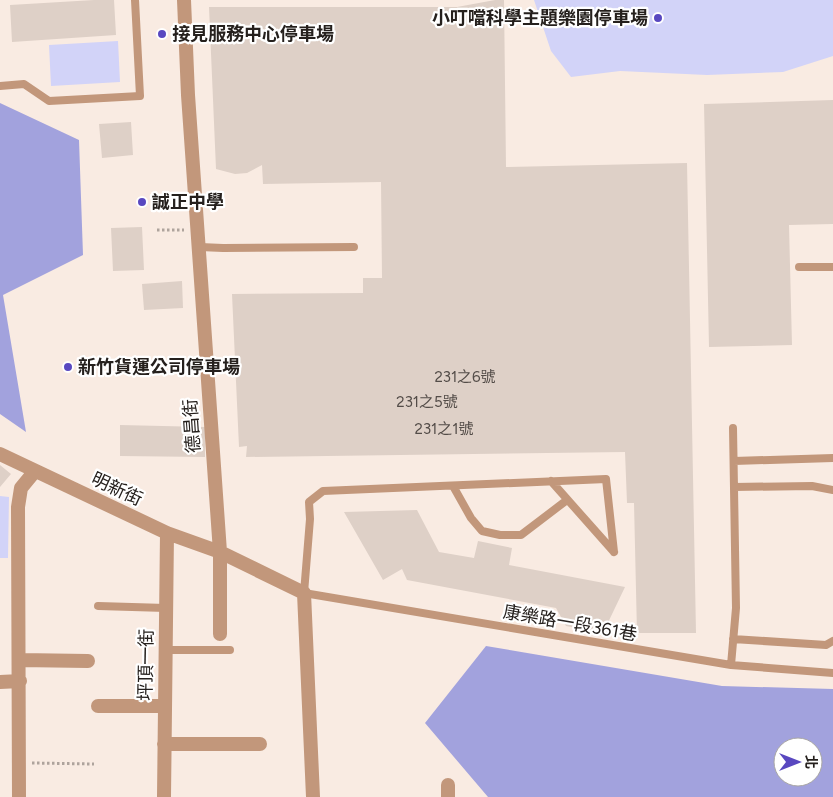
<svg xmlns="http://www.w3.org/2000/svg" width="833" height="797" viewBox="0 0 833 797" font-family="Figtree,'Noto Sans TC',sans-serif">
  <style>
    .green { fill: #d2d3f8 }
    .forest { fill: #a2a2dd; fill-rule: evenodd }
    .building { fill: #ded0c7 }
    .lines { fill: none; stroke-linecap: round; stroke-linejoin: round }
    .path { stroke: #aea39c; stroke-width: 3; stroke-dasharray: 2.5 2.5; stroke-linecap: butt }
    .service { stroke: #c2977b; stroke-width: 8 }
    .minor { stroke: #c2977b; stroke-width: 14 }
    .poi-dot { fill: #5948c0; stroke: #fff; stroke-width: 2 }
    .labels { text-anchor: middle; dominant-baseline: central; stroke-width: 4.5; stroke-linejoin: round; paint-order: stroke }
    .number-label { font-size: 15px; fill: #534c48 }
    .poi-label { font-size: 18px; font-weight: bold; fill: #25201d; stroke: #fff; text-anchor: start }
    .street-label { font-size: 18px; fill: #25201d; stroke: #fff }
  </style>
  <rect width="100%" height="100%" fill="#f9ebe2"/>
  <path class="green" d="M534,0h299v56l-50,16 -76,3 -87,-4 -49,6 -20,-26z
    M118,41l2,41 -69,4 -2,-41z
    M0,496l9,1 -1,61h-8z"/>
  <path class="forest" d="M0,103l79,37 4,115 -80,40 23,137 -26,-18z
    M486,646l236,40 111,3v108h-345l-63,-74zM783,747h30v30h-30z"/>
  <path class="building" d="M94,0h20l2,35 -104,7 -2,-37z
    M495,0h9l2,167 181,-4 9,470h-59l-3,-130h-7l-2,-51 -379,5 1,-11 -8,1 -7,-153 131,-1v-15h19l-1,-96 -118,2 -1,-19 -15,8 -12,1 -19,-5 -7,-162h248z
    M833,100v124l-44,1 3,120 -83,2 -5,-243z
    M131,122l2,33 -31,3 -3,-34z
    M142,227l2,43 -31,1 -2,-43z
    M182,281l1,27 -39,2 -2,-26z
    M120,425l85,2v30l-85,-1z
    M0,465l11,9 -11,13z
    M417,510l22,42 35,6 4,-17 34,7 -3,17 116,22 -22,46 -37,-7 -10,-18 -149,-28 -5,-11 -19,11 -39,-68z"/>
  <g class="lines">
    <path class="path" d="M157,230h27
      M32,763l62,1"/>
    <path class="service" d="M0,86l24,-2 25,17 91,-5 -5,-96
      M200,247l23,1 131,-1
      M799,267h34
      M734,461l99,-3
      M551,481l63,71
      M453,486l18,32 11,13 18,4h21l46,-35
      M734,487l78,-1 21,4
      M614,552l-8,-73 -283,12 -14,11 1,17 -6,74 427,72 102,8
      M98,606l68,2
      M733,639l93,6 7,-4
      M165,650h65
      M731,665l5,-57 -3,-180"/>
    <path class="minor" d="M184,0l4,95 32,457v82
      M0,454l167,79 53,19 84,41 9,204
      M20,660l68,1
      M0,682l20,-1
      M98,706h66
      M164,744h96
      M448,785v12
      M19,797l-1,-290 3,-19 14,-17
      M164,797l3,-264"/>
  </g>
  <g class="poi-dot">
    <circle cx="658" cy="18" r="5"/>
    <circle cx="162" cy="34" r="5"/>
    <circle cx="142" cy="202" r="5"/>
    <circle cx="68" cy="367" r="5"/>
  </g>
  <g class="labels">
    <g class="number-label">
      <text x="465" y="377">231之6號</text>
      <text x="427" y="402">231之5號</text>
      <text x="444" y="429">231之1號</text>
    </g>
    <g class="poi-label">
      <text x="648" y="18" text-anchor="end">小叮噹科學主題樂園停車場</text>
      <text x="172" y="34">接見服務中心停車場</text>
      <text x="152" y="202">誠正中學</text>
      <text x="78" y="367">新竹貨運公司停車場</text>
    </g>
    <g class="street-label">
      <text transform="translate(192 426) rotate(-94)">德昌街</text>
      <text transform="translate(117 489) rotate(25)">明新街</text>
      <text transform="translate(570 623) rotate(10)">康樂路一段361巷</text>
      <text transform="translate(146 665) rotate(-89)">坪頂一街</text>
    </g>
  </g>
  <g transform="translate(798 762) rotate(90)"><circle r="24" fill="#ffffff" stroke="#a8a6a5"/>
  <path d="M0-4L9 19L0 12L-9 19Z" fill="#5948c0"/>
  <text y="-8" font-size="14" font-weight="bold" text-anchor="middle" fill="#25201d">北</text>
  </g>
</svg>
